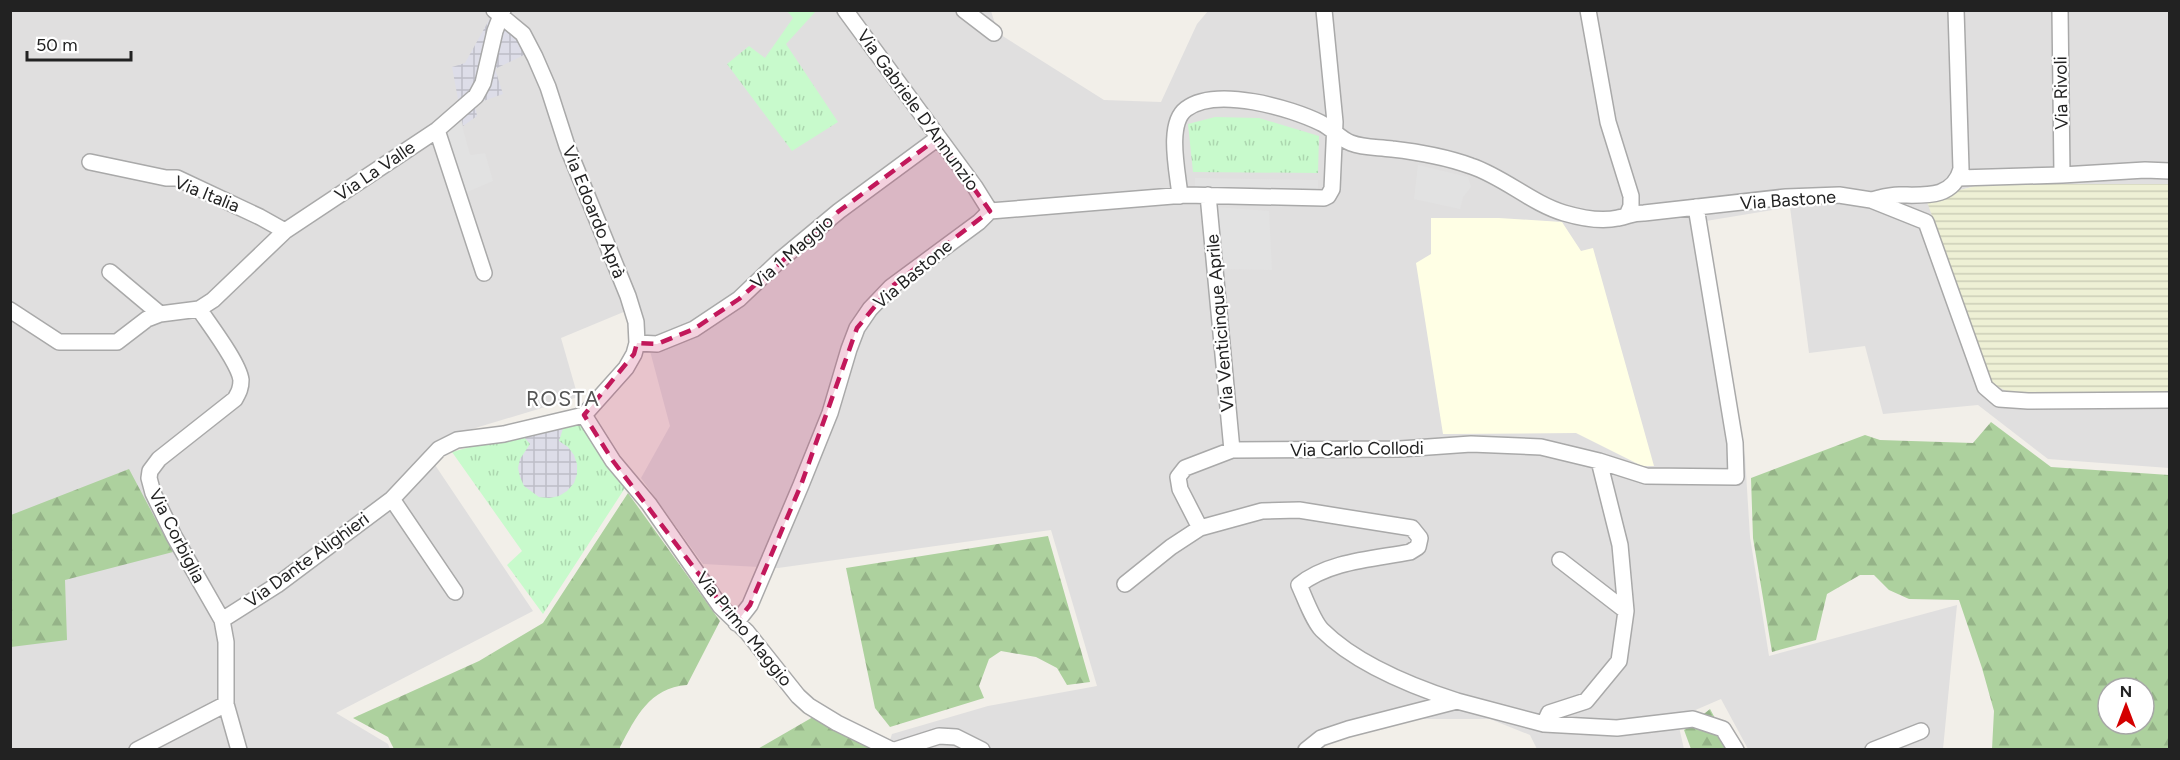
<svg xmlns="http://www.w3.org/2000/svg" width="2180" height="760" viewBox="0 0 2180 760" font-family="Figtree,sans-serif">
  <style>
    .residential { fill: #e0dfdf }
    .education { fill: #ffffe5 }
    .farmland { fill: url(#farmland-rules) }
    .forest { fill: url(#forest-firs); fill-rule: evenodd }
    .park { fill: url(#park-tufts) }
    .parking { fill: #e2e2e2 }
    .plaza { fill: url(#plaza-grid) }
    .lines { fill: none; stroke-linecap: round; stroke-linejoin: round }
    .street-casing { stroke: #a9a9a9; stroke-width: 18 }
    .street { stroke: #fff; stroke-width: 15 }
    .marked { fill: #c2185b; fill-opacity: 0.2; stroke: #c2185b; stroke-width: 4.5; stroke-dasharray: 12 8; stroke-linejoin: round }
    .labels { text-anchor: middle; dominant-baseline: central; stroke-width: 4.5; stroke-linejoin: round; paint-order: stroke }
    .street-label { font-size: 18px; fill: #222; stroke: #fff }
    .quarter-label { font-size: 21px; letter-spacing: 1.5px; fill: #555; stroke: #fff }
  </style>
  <defs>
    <pattern id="farmland-rules" width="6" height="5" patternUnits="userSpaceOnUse" patternTransform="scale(1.5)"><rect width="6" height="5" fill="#eef0d5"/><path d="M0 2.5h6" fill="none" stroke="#ccceb7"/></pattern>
    <pattern id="forest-firs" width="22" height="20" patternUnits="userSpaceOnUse" patternTransform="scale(1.5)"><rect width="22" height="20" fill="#add19e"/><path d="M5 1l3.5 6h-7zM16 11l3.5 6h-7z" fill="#95b388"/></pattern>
    <pattern id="park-tufts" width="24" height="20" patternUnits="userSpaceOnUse" patternTransform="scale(1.5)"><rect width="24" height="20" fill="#c8facc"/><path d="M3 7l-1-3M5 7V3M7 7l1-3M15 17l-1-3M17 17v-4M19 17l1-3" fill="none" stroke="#acd6af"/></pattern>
    <pattern id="plaza-grid" width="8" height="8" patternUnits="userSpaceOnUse" patternTransform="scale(1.5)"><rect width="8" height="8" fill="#dddde8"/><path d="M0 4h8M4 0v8" fill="none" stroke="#bdbdc7"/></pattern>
  </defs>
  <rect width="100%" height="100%" fill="#f2efe9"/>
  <path class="residential" d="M10,11h981l7,22 106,67 57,2 36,-78 11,-13h961v173h-186l-57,15 11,28 232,167v74l-121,-9 -70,-54 -95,9 -18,-68 -56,7 -19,-146 -84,14 39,236 5,80 19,119 188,-51 -14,144h-195l-27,-50 -44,19 7,31h-147l-7,-14 -40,-16h-84l-82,25 -8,5h-429l5,-15 96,-28 109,-20 -46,-156 -273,38 -75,-4 -62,-86 29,-52 -32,-120 -77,32 17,59 -139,42 -12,14 106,158 -197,102 52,31 2,5h-379z"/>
  <path class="education" d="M1431,218h68l63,4 19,29 12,-3 61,218h-12l-66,-33 -133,1 -27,-171 15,-9z"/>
  <path class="farmland" d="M1983,184h186v210h-158l-19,-11 -66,-184z"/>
  <path class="forest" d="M1991,422l60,45 118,8v274h-177l2,-38 -12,-43 -23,-68 -50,-1 -20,-9 -15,-15h-14l-33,19 -11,46 -44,12 -19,-114 -2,-60 114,-43 15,5 93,3zM2108,688h36v36h-36z
    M129,469l44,83 -108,28 2,60 -56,7v-132z
    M628,493l92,128 -33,64c-38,3 -51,32 -67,62v2h-226l-6,-12 -35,-19 126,-57 64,-38z
    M1048,536l42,146 -23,3 -10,-17 -21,-11 -35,-6 -12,8 -10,27 5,12 -94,29 -15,-19 -29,-140z
    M1710,709l22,40h-41l-7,-19z
    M813,717l63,32 -120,1z"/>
  <path class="park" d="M787,11h29l-30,33 52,78 -46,29 -65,-87 22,-18 16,12 28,-40z
    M1215,117l44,1 60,18 -1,37 -125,-1 -5,-48z
    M578,417l47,71 -82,126 -36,-49 15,-14 -70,-99z"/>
  <path class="parking" d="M458,111l12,44 15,-2 8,28 -35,15 -21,-66z
    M1418,165l50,12 3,10 -8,10 -3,12 -46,-10z
    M1195,178l123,2v9l-123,-2z
    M1215,207l54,4 3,59 -51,-1z"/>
  <path class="plaza" d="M494,11l38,40 -37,18 8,25 -28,10 2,12 -14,10 -11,-59 13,-4z
    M566,419l-7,22 9,6 6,8 3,9v10l-3,9 -7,8 -8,5 -10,2 -10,-1 -15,-11 -4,-9 -2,-9 2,-9 10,-15 -12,-14z"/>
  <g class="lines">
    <g class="street-casing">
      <path id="street" d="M494,10l29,24 12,23 13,30 19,59 61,150 8,26 1,21 -3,11 -8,14 -42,47
        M845,10l130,177 15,24
        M964,10l30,23
        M1588,10l20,112 23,74v10l-3,7
        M437,130l47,143
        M90,162l76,16h11l83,39 25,14
        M2062,175l83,-5 25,1
        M1959,178l103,-3 -2,-165
        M1208,195l24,255
        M1180,196c-2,-23 -14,-72 6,-87 30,-23 105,-1 135,14 11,5 19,16 30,20 13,5 27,4 41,6 27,3 54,8 79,17 33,11 60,37 93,47 17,5 37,9 54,5 12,-2 12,-5 26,-5l142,-16 53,-2 32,5 55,22 59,165 14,12 29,2 142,-1
        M1871,200c9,-2 18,-5 28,-5 25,0 54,4 62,-26l-5,-159
        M110,272l50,42
        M199,309c10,15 40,54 42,71 0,8 -2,12 -6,19l-76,60 -9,12 -1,7 4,15 21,43 48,84 4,22v62l13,46
        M10,310l49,32h58l30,-23 13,-5 39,-5 14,-9 72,-69 152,-101 39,-34 7,-13 12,-52 8,-21
        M637,343l20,1 37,-15 45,-30 41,-39 59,-49 99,-73
        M584,415l29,46 36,43 71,102 27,26 51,64 11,10 28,17 55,27
        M392,499l63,93
        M1200,528l-20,-39 -2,-12 7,-9 47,-18 168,-1 71,-5 70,3 58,14 47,15 90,1 -1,-34 -39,-236
        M1560,560l66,51
        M1125,584l46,-37 29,-19 62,-17 37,-1 113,18 8,10 -2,9 -8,5c-37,7 -81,9 -111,33 6,13 14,36 23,45 33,33 92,57 135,71
        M222,620l55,-35 115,-86 47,-50 18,-9 47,-6 80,-19
        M736,623l14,-18 51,-120 29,-72 19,-64 8,-21 13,-19 21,-22 88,-65 11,-11 195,-16 139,3 4,-2 4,-7 3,-67 -11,-112
        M1544,724l5,-11 37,-12 33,-40 7,-50 -6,-66 -21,-84
        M137,750l89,-46
        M895,750l44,-14 17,1 26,13
        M1306,750l15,-12 27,-9 109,-28 87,23 73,4 76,-9 30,10 13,21
        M1873,750l48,-19"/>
    </g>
    <use href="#street" class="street"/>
  </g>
  <path class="marked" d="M938,138l52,73 -99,76 -34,41 -56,157 -51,120 -14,18 -123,-162 -29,-46 50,-61 3,-11 20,1 37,-15 45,-30 100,-88z"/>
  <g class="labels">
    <g class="street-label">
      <text transform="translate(2061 93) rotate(-91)">Via Rivoli</text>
      <text transform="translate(918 110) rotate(54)">Via Gabriele D'Annunzio</text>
      <text transform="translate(375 171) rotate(-34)">Via La Valle</text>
      <text transform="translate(207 194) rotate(22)">Via Italia</text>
      <text transform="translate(1788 200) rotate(-4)">Via Bastone</text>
      <text transform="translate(594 212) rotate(68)">Via Edoardo Aprà</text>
      <text transform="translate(792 252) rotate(-41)">Via 1 Maggio</text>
      <text transform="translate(913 274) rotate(-40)">Via Bastone</text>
      <text transform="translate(1220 323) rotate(-95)">Via Venticinque Aprile</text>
      <text transform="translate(1357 449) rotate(-1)">Via Carlo Collodi</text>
      <text transform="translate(177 536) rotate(63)">Via Corbiglia</text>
      <text transform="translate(307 560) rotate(-36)">Via Dante Alighieri</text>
      <text transform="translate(744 629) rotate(51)">Via Primo Maggio</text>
    </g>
    <g class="quarter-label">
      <text x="563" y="398">ROSTA</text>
    </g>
  </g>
  <rect width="2180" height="760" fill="none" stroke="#222222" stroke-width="24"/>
  <g transform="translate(2126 706)"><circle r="28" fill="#ffffff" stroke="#a7a7a7" stroke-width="1.5"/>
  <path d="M0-4.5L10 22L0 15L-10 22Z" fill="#d40000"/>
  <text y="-9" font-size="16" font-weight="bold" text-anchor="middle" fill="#222222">N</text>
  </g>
  <path d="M27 51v9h104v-9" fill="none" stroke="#222222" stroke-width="3"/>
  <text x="36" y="51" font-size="18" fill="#222222" stroke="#ffffff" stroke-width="4.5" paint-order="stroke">50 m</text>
</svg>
